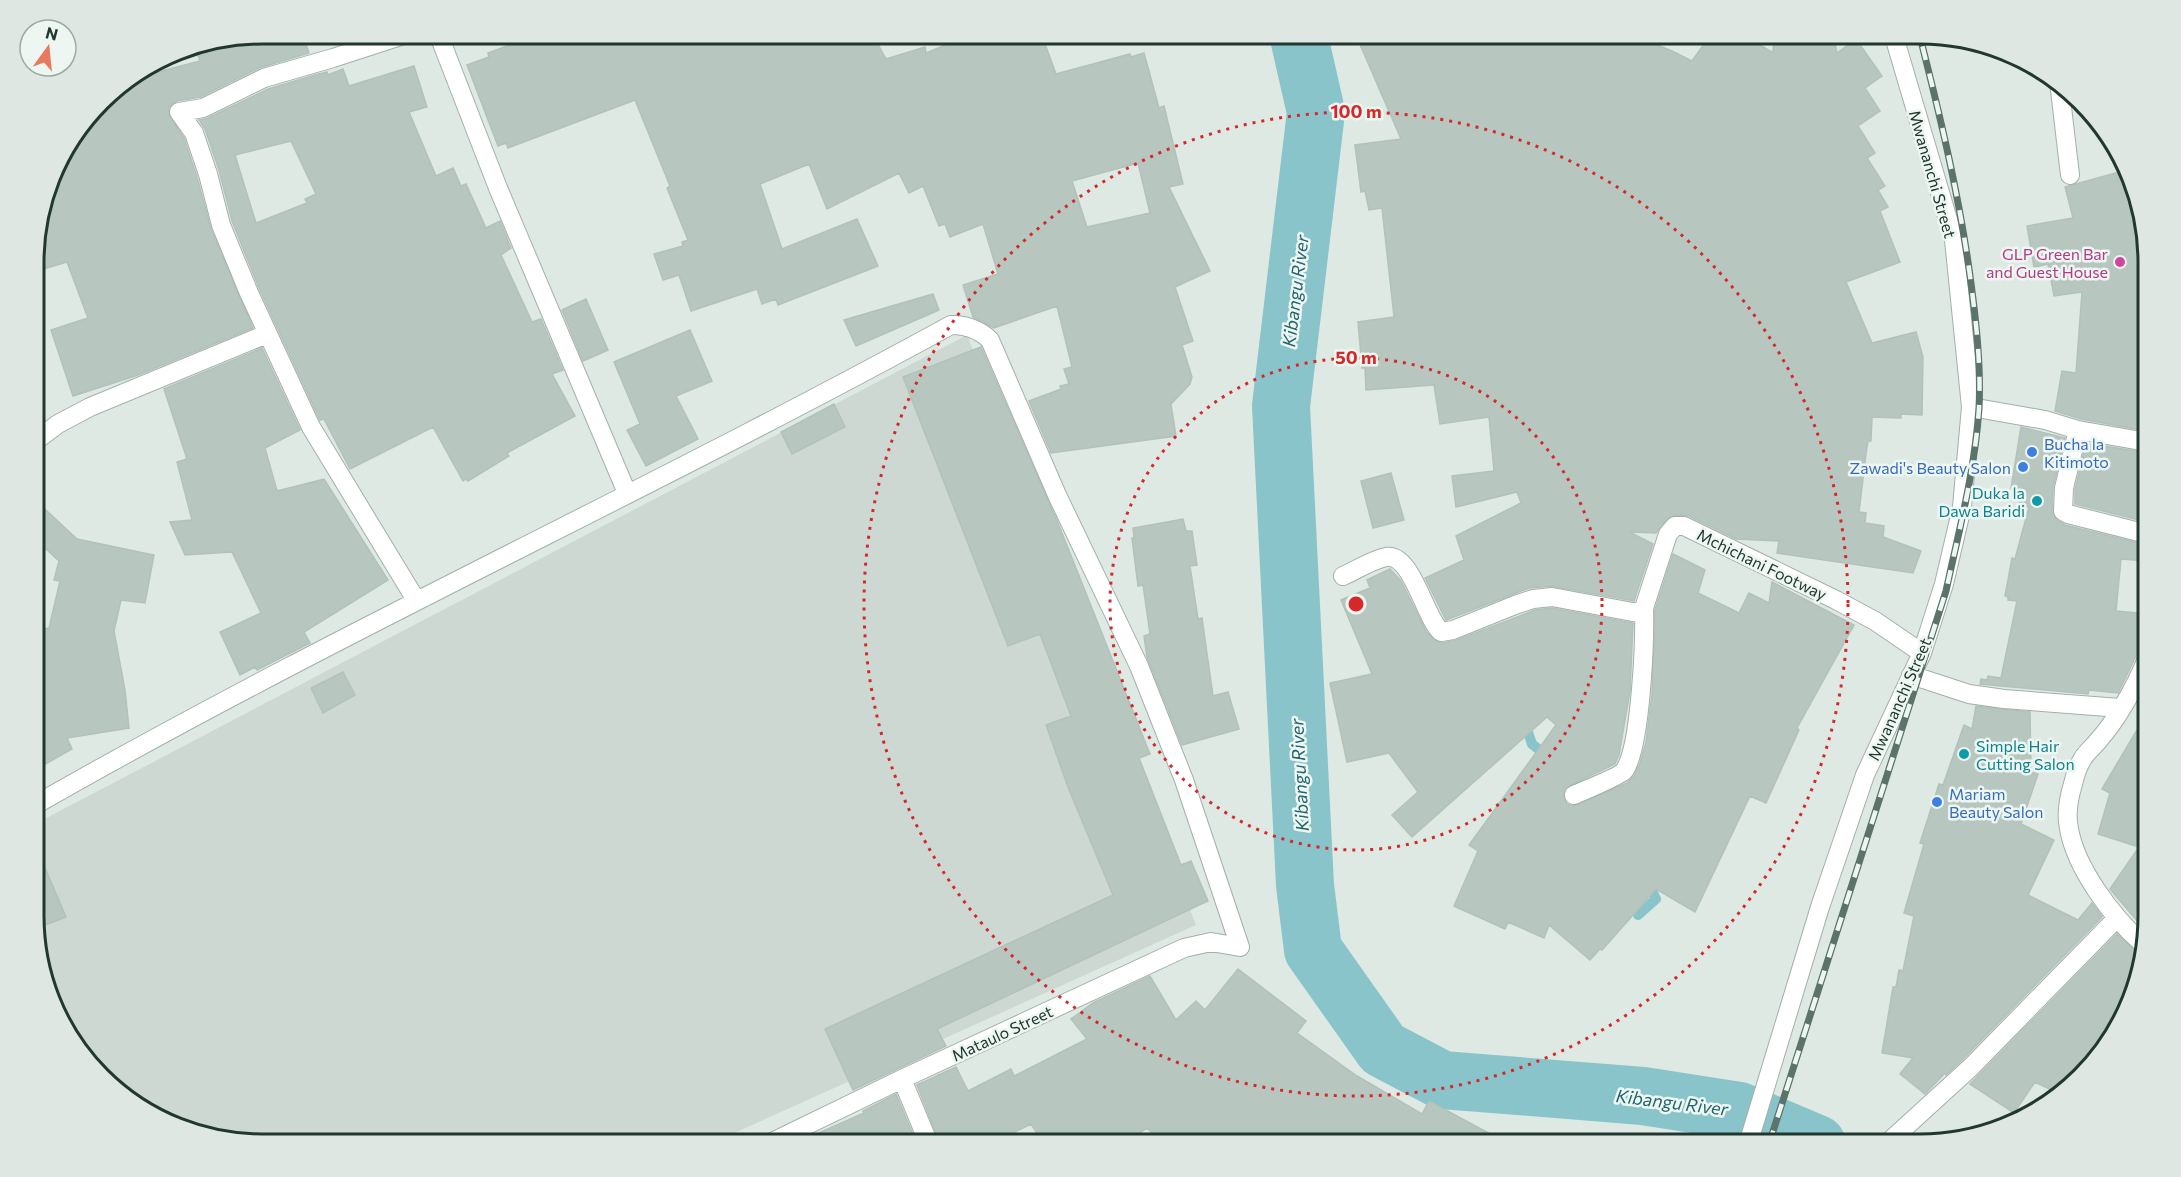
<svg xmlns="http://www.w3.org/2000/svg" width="2181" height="1177" viewBox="0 0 2181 1177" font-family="Commissioner,sans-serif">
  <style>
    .built { fill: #cdd8d3 }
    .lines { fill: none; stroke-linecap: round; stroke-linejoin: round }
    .stream { stroke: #8ac4cb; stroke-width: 10 }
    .river { stroke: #8ac4cb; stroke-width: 58 }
    .building { fill: #b7c6bf; stroke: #b2c2ba; stroke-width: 1.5; fill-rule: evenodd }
    .street-casing { stroke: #a2b0aa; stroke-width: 20 }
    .street { stroke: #fff; stroke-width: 18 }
    .rail-casing { stroke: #5b736b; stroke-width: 7 }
    .rail { stroke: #eef6f2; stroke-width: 4.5; stroke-dasharray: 14; stroke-linecap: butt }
    .ring { fill: none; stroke: #d62828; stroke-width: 3; stroke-dasharray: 3 6 }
    .hotel-dot { fill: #d1479c; stroke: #eef6f2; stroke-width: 2 }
    .shop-dot { fill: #3f7fe0; stroke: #eef6f2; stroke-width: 2 }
    .culture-dot { fill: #0f9aa8; stroke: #eef6f2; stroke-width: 2 }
    .labels { text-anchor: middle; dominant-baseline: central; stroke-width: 5; stroke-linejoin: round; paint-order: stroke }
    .street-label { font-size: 16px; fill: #213730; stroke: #eef6f2 }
    .hotel-label { font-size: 16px; fill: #b23c85; stroke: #eef6f2; text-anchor: end }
    .shop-label { font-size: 16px; fill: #366cbe; stroke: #eef6f2; text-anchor: start }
    .culture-label { font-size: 16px; fill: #0d838f; stroke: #eef6f2; text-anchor: end }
    .water-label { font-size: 18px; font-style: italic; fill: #20656e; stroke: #eef6f2 }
    .rim { fill: none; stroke: #213730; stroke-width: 3 }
    .centre { fill: #d62828; stroke: #eef6f2; stroke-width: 3 }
    .ring-label { font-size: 18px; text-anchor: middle; font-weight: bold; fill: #d62828; stroke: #eef6f2; stroke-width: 5; stroke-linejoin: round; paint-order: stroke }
  </style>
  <rect width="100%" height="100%" fill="#dee9e4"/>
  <path class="built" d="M967,335l229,590 -486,219h-448l-102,-24 -49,-32 -39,-45 -37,-97v-122z"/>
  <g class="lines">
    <path class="stream" d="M1524,721l8,23 15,12
      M1638,915l18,-16 -9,-18"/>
    <path class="river" d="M1298,33l18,79 -35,294 24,479 8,65 70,99 59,31 201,16 96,15 78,33"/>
  </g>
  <path class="building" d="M261,33h41l7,20 -50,15 -59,29 -23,4 -8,6 -1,6 16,25 13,39 14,52 42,99 -115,47 -65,21 -22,-66 37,-12 -21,-56 -33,10v-26l23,-86 54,-70 9,-6 30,-10 50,-13 -5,-15z
    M542,33h330l14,26 39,-12 1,6 49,-20h66l15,41 74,-20 1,3 13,-4 15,55 5,-2 19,78 -14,3 41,84 -35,16 18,54 -11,4 10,32 -2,7 -19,20 5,32 -125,17 -22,-52 32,-12 -1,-3 9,-2 -5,-15 8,-2 -15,-61 -63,22 -21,-11 -10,-32 35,-11 -15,-50 -33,13 -5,-13 -6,2 -16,-40 -14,7 -10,-20 -72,36 -18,-45 -49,20 22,65 75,-30 21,47 -100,39 -2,-6 -14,5 -5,-15 -66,22 -12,-36 -16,5 -9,-26 29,-8 -1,-4 6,-2 -21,-52 3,-2 -35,-86 -127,48 -2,-5 -8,3 -31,-81 22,-8 -1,-4zM1138,163l12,50 -63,14 -15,-46z
    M1355,33h272l45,18 20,10 20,-28h29l32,20 1,-20 59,2 4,18 19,-14 26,37 -17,12 15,23 -22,15 17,27 -8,5 18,28 -7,4 10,17 -8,4 20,51 -54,20 26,61 44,-11 7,25 -1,58 -21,-1v4l-29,-1 -1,24h-3l-2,13 -7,58 7,1 -1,10 19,3 -1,11 38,14 -8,22 -136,-20 2,-12 -43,-2 -47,-23 -14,-1 -8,4 -11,14 -27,-1 24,12 -19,57 -83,-15 -22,2 -83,32 -21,-42 39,-18 -8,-24 65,-33 -4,-11 -61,15 -4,-31 42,-5 -5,-54 -49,7 -6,-39 -68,5 -1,-22h-3l-4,-46 36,-5 -12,-109 -13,2 -4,-19 -4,1 -6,-47 46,-6z
    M414,66l13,41 -18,5 27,64 17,-8 8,18 5,-2 20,44 14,-7 11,27 -10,7 31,67 9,-3 22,51 -11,4 23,42 -68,37 2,3 -41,25 -2,-2 -3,2 -30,-54 -83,42 -26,-50 -4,1 -61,-132 -27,-67 -13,-51 -14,-41 -6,-9 9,-2 60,-29 47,-14 12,-3 1,3 15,-6 6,17zM291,141l25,53 -11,5 2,4 -51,20 -21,-68z
    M2123,171l23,61 1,199 -66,-12 -26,-8 7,-40 14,2 6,-81 -28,4 -6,-32 -14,3 -7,-41 46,-8 -8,-31z
    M933,294l6,16 -83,36 -12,-26z
    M586,299l22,51 -25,11 -21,-51z
    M690,330l22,51 -36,15 22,43 -52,27 -19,-36 13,-6 -26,-62z
    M981,347l77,176 92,231 -11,4 42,107 10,-4 17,40 -271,128 9,17 -93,44 -28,-61 288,-134 -45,-108 -22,-62 25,-9 -31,-82 -32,12 -105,-269z
    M262,348l38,82 -35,18 12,43 47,-12 64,101 -84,52 6,11 -53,27 -2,-3 -15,8 -20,-43 41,-19 -29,-61 -47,3 -15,-33 22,-2 -15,-58 10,-3 -23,-70z
    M834,404l11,23 -53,27 -11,-22z
    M2021,427l44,11 -12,49 -1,24 5,9 8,5 82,20v16l-26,-2 -5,52 31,3v34l-6,2 -4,4 -19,39 -29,-3 -1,4 -108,-10 1,-5 6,1 1,-4 13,2 16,-77 -9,-1v-3l-3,-1 7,-38 3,1 14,-52 -10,-2 3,-16 -11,-1z
    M2086,443l61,10v69l-72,-18v-14z
    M1391,473l13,47 -31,8 -12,-47z
    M34,499l43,40 77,16 -9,48 -24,-3 -7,31 11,59 4,38 -62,10 5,11 -37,21 -1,-110 5,-1 -5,-28 15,-3 11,-47 -6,-1 5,-19 -25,-23z
    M1183,519l3,12h6l5,34 -7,1 8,53 4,-1 11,78 15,-4 11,37 -57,16 -35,-88 -3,-21 6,-2 -7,-49 -5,1 -6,-48h2l-1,-10z
    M1673,554l32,16 -7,23 41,20 10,-20 20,10 3,-21 82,43 -57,103 2,2 -33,73 -16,-7 -55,116 -39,-23 -54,61 -2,-1 -10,11 -41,-35 -5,13 -36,-16 -3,7 -51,-23 24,-55 -9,-6 87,-120 -9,-8 -135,120 -20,-22 26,-23 -29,-39 -42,9 -17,-79 42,-9 -31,-74 29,-12 -3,-8 23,-11 11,12 25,50 7,8 9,4 15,-3 78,-30 17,-2 81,15 -3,68 -11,64 -4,9 -50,24 -1,11 3,5 6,2 54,-23 7,-7 6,-13 6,-21 6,-48 3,-84z
    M343,672l12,23 -32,18 -12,-25z
    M1976,706l54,6 1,60 7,2 -17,50 33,16 -26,55 50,25 14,-17 10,14 -139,142 -17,16 -1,-2 -20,21 -25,-20 13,-16 -31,-5 11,-66h3l3,-17 4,1 11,-55 -10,-3 20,-69 -4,-1 19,-59 4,1 21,-60 8,4z
    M2147,713l1,203 -3,14 -35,-41 29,-42 -41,-13 12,-41 -8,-4z
    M35,844l31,73 -26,10 -5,-14z
    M2117,934l22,20 -15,63 -33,49 -31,28 -25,-12 -21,31 -44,-29z
    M1238,969l68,52 -9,12 60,43 65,38 7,-13 80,43h-346l-16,-16 -25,16h-78l-13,-20 -40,20h-51l-23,-59 39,-18 12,24 43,-22 3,7 73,-37 -16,-20 22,-16 57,-27 26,44 20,-19 9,9z
    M896,1094l21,50h-123l70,-31 -1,-2z"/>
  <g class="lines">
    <g class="street-casing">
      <path id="street" d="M410,33l-77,25 -69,20 -61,30 -24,4 15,21 14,41 13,51 28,68 62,134 105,173
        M438,33l60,155 129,305
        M2059,82l11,93
        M1971,407l74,13 33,10 69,12
        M2078,430l-14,58 -1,23 5,3 79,20
        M34,442l24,-18 32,-17 177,-73
        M1343,576c13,-6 29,-16 43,-19 26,-4 38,59 55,75l12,-2 62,-25 18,-6 19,-2 86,16 6,-5 24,-74 7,-8h9l152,74 39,21 47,32
        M1911,675l58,19 35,5 116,9
        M1574,795c9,-4 46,-19 50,-24 17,-23 21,-132 20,-163
        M35,805c299,-171 613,-314 916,-480 13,-1 29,5 39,15l67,155 82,171 45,114 56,167 -29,-5 -27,6 -282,131 -134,65
        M2142,943c-30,-26 -66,-75 -73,-114 -3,-14 0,-32 4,-45 2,-9 5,-18 10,-26 4,-6 10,-11 15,-17 20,-23 37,-54 49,-82
        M902,1079l27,65
        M1891,1140l80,-73 146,-149
        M1748,1144l72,-237 45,-132 57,-122 22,-69 18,-77 9,-100 -17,-167 -61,-207"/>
    </g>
    <use href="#street" class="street"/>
    <g class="rail-casing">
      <path id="rail" d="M1769,1144l177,-553c13,-60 29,-121 33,-183 2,-38 -2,-79 -7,-117 -11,-88 -31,-172 -53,-258"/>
    </g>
    <use href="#rail" class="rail"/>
  </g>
  <g class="ring">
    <circle cx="1356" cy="604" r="246"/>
    <circle cx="1356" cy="604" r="492"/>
  </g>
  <circle class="hotel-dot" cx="2120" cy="262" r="6"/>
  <g class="shop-dot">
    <circle cx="2032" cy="452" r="6"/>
    <circle cx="2023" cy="467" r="6"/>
    <circle cx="1937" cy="802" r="6"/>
  </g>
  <g class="culture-dot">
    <circle cx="2037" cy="501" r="6"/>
    <circle cx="1964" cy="754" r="6"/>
  </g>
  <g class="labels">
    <g class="street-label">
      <text transform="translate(1933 174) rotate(74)">Mwananchi Street</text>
      <text transform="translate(1762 564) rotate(26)">Mchichani Footway</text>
      <text transform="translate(1899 699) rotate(-66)">Mwananchi Street</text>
      <text transform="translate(1002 1033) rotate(-25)">Mataulo Street</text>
    </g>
    <g class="hotel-label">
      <text x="2108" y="253">GLP Green Bar<tspan x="2108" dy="18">and Guest House</tspan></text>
    </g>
    <g class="shop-label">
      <text x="2044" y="443">Bucha la<tspan x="2044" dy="18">Kitimoto</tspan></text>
      <text x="2011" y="467" text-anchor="end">Zawadi's Beauty Salon</text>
      <text x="1949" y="793">Mariam<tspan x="1949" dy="18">Beauty Salon</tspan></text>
    </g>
    <g class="culture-label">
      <text x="2025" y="492">Duka la<tspan x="2025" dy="18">Dawa Baridi</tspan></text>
      <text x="1976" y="745" text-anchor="start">Simple Hair<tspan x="1976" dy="18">Cutting Salon</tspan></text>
    </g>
    <g class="water-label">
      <text transform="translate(1295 291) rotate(-83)">Kibangu River</text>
      <text transform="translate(1299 775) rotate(-93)">Kibangu River</text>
      <text transform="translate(1672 1102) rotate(7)">Kibangu River</text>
    </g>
  </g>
  <path d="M0 0H2181V1177H0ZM262 44H1920A218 218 0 0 1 2138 262V916A218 218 0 0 1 1920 1134H262A218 218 0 0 1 44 916V262A218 218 0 0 1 262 44Z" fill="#dee7e2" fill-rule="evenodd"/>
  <path class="rim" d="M262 44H1920A218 218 0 0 1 2138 262V916A218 218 0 0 1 1920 1134H262A218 218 0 0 1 44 916V262A218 218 0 0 1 262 44Z"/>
  <circle cx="1356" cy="604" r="9" class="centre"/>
  <g class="ring-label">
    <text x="1356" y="118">100 m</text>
    <text x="1356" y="364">50 m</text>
  </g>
  <g transform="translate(48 48) rotate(15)"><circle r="28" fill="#eef6f2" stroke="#9caaa4" stroke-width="1.5"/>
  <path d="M0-4.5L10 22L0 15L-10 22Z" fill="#e8795e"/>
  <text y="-9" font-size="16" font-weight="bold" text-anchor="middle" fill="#213730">N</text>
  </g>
</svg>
